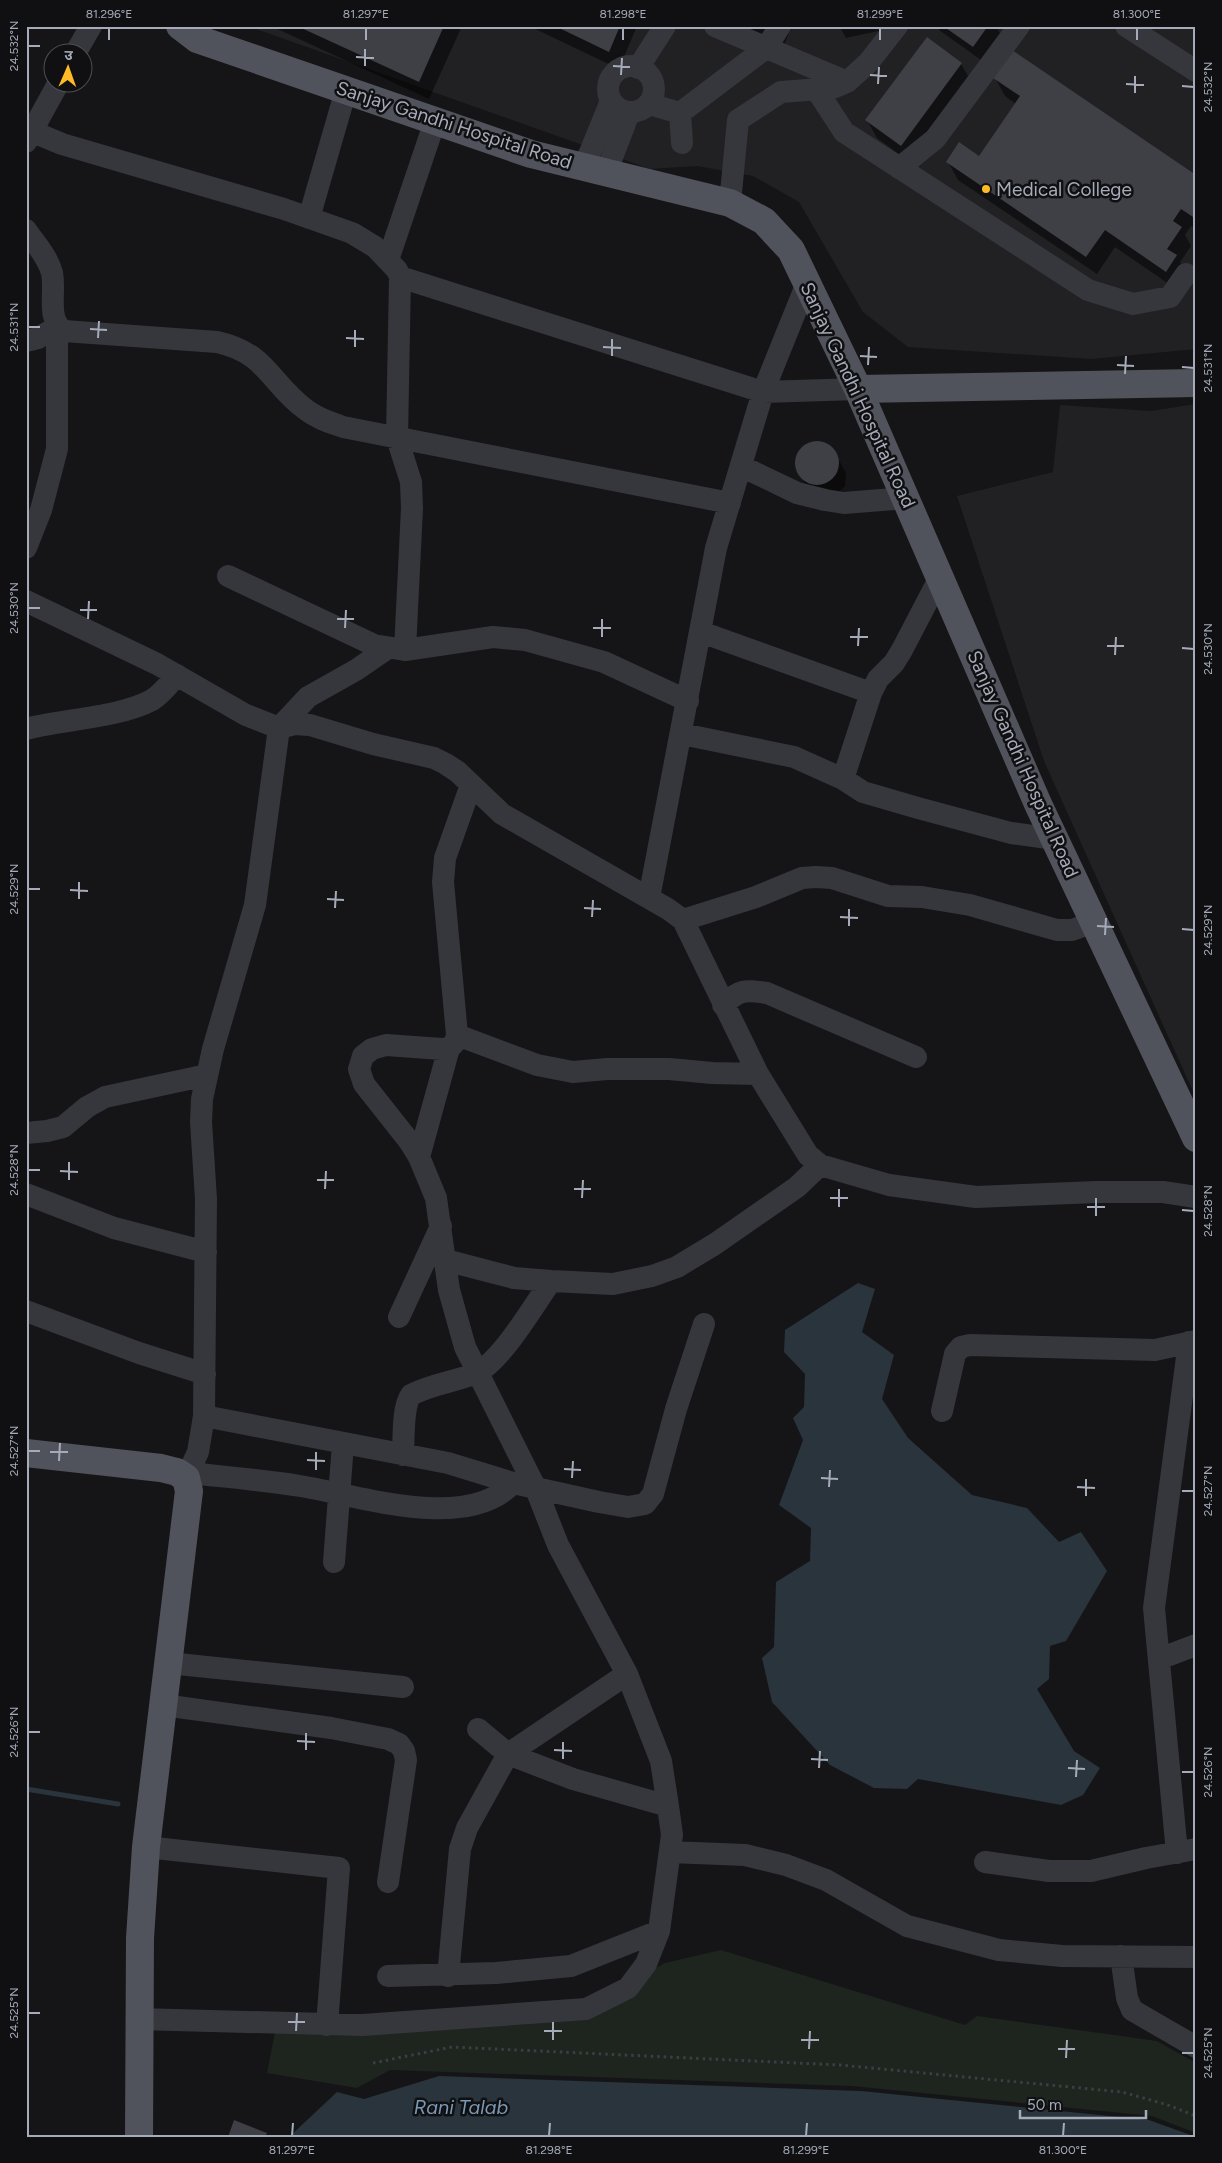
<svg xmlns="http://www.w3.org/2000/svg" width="1222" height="2163" viewBox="0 0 1222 2163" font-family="Figtree,'Noto Sans Devanagari',sans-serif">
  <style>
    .built { fill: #212124 }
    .green { fill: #1d251e }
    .water { fill: #2a343c }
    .shadow { fill: #0007 }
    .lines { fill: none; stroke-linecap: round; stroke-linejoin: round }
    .stream { stroke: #2a343c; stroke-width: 5 }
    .building { fill: #3e4045 }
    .path { stroke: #3b3e44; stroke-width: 3; stroke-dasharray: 2.5 4; stroke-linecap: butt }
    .minor { stroke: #36373c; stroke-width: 22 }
    .major { stroke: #51535c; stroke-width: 28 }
    .ticks { fill: none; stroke: #a5abb9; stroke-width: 2 }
    .poi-dot { fill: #ffba25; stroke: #101012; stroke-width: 2 }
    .labels { text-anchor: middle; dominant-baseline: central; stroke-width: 5; stroke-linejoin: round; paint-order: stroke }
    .street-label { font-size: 19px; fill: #a5abb9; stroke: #101012 }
    .poi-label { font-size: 19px; fill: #a5abb9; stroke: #101012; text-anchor: start }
    .water-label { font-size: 20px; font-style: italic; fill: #7999b7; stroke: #101012 }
    .neatline { fill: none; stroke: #a5abb9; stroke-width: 2 }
    .ticks-label { font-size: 12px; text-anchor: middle; fill: #a5abb9 }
  </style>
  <rect width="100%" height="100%" fill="#151517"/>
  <path class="built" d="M248,26h948v323l-105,10 -183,-12 -45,-35 -64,-110 -46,-26 -56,-10 -47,3z
    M1196,404v694l-152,-337 -87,-265 96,-24 7,-67 91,6z"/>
  <path class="green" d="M721,1950l244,75 12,-9 180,25 39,22v70l-44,-17 -300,-30 -462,-16 -33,18 -90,-15 9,-46 323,-15 44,-37 22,-12z"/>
  <path class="water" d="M858,1283l17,6 -13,43 32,23 -12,44 26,39 64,57 55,13 32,34 22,-10 26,39 -41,70 -16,5 -1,33 -12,10 37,62 26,17 -17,27 -22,10 -143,-26 -11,10 -33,-1 -44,-23 -58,-63 -10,-44 12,-11 2,-65 34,-21 1,-33 -32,-23 24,-65 -10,-22 11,-11 1,-33 -21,-22 1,-22z
    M439,2076l422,15 288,29 47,17h-907l48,-45 27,7z"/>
  <path class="shadow" d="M271,26h191l-33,73z
    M529,26h108l-18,43z
    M731,26h61l-10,24z
    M839,26h42l2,4 -37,8z
    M937,26h59l4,7 -19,27 -42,-30z
    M961,64l10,17 -60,82 -34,-25 -10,-18z
    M995,78l201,99v52l-5,-3 -6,9 6,11 -11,16 7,12 -11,15 -61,-42 -18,27 -139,-94 -10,-18 31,-4 37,-54 -11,-8z
    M824,443l11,10 11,20 -1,13 -10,10 -28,-9 -11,-20 3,-14 4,-6 7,-3z"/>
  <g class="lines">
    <path class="stream" d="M26,1789l92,15"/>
  </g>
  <path class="building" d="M297,26h147l-25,56z
    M555,26h65l-11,26z
    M943,26h45l-15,21z
    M927,37l35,26 -61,83 -36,-26z
    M1012,50l184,125v44l-15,-10 -8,12 9,6 -15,22 10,6 -11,17 -61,-42 -19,27 -140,-95 13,-20 20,14 41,-60 -27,-18z
    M795 463a22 22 0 1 1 44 0a22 22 0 1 1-44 0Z
    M234,2120l33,13 -2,4h-37z"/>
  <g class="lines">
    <path class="path" d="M373,2063l79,-16 388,18 282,27 43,12 31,12"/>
    <path class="minor" d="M715,26l132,56
      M1126,26l70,45
      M76,52l15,-26
      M608 89a23 23 0 1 1 46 0a23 23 0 1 1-46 0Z
      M638,68l27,-42
      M816,89l28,43 244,158 45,14 37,-7 16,-23
      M649,104l31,9 86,-65 14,-22
      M680,113l2,30
      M26,129l36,15 222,65 68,24 23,14 22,23 3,7 363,115 95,-3
      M26,142l33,-60
      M584,167l27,-66
      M899,168l36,-29 84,-113
      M606,173l23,-60
      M730,203l8,-83 43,-28 52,-4 14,-6 21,-19 29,-37
      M309,218l37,-128
      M26,230c9,13 22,27 26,43 4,19 -6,47 12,58l153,11c50,11 52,40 88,67 11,9 24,13 38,18l387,76
      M388,260l47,-139
      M400,277l-3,161 14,44 1,26 -7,142
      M26,341l12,-3 19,-11v122l-16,61 -15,38
      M741,466l56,27 28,7 19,3 62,-5
      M228,576l146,69 31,5 88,-13 32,3 79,22 84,39
      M26,601l131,63 89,51 33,13 16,-4 15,1 63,19 61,14 12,6 12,8 44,42 166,95 15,11 75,154 50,81 12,10 69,20 87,12 120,-5h67l33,5
      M701,632l170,61
      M26,729c38,-10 92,-11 126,-29 10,-6 17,-16 25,-25
      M682,734l112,23 49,22 28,-86 7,-14 16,-16 8,-13 38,-73
      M843,779l20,13 55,16 93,25 44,6
      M471,785l-26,73 -2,24 14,153c-2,10 -6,13 -15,14l-56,-4 -14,4 -9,7 -4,13 5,15 45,57 10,16 17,41 13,92 16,57 71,142 22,56 69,129 34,87 7,45
      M649,898l67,-350 47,-156 44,-109
      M683,920l73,-23 46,-19 14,-1 16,1 56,18 34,1 48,8 87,25h15l22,-8
      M723,1005c17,-16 21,-15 44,-12l149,64
      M457,1035l80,30 36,7 34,-3h62l43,4 46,1
      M26,1133l21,-2 16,-4 24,-20 18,-10 102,-22
      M419,1157l30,-109
      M26,1194l88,34 92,24
      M445,1260l69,18 37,3 62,3 39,-8 25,-9 38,-23 82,-57 23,-22
      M26,1311l113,42 66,21
      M399,1317l42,-91
      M942,1411l13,-57 6,-7 9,-2 185,5 41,-9
      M204,1416l244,47 65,20 86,19 29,5 17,-3 8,-10 23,-85 28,-85
      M403,1455c1,-15 -1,-48 8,-60 20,-11 44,-13 65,-22 25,-11 58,-68 75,-92
      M190,1473c36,4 73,7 110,13 58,9 166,47 213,-3
      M186,1478l12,-26 6,-36 2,-217 -5,-77 1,-23 11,-50 42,-144 24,-177 29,-31 48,-27 32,-22
      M334,1562l9,-118
      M1159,1659l37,-14
      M168,1663l235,24
      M163,1705l168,23 57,11 11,5 5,7 2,9 -18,122
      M146,1847l193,21 -12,157
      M670,1852l75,3 41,10 40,15 81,46 92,24 63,6 134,1
      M1177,1853l-23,-245 35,-266
      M985,1862l64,9h42l55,-13 50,-9
      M1121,1956l6,42 5,12 64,37
      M388,1976l108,-3 75,-7 88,-35
      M448,1976l12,-127 7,-21 41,-74 119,-80
      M138,2019l225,6 223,-16 42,-21 18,-24 13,-33 13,-96 -4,-29 -95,-27 -65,-25 -30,-25"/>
    <path class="major" d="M180,26l17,13 334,115 199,49 34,18 27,29 67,139 180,415 158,334
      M858,389l338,-6
      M26,1453l135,15 16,4 9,6 3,13 -43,356 -6,91 -1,199"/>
  </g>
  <path class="ticks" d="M109,40v-12M366,40v-12M623,40v-12M880,40v-12M1137,40v-12M28,46h12M356,57l18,1M365,66v-17M613,66l17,1M621,75l1,-17M870,75l17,1M878,84l1,-17M1126,84l18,1M1182,86l12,1M1135,93v-17M28,327h12M90,329l17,1M98,338l1,-17M346,338l18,1M355,347v-17M603,347l18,1M612,356v-17M860,356l17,1M868,365l1,-18M1117,365l17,1M1182,367l12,1M1125,374l1,-18M28,608h12M80,610h17M88,619l1,-18M337,619h17M345,628l1,-18M593,628h18M602,637v-18M850,637h18M858,646l1,-18M1107,646h17M1182,648l12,1M1115,655l1,-18M28,889h12M70,890l18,1M79,899v-17M327,899l17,1M335,908l1,-17M584,908l17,1M592,917l1,-17M840,917l18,1M849,926v-17M1097,926l17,1M1182,929l12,1M1105,935l1,-17M28,1170h12M60,1171l18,1M69,1180v-18M317,1180h17M325,1189l1,-18M574,1189h17M582,1198l1,-18M830,1198h18M839,1207v-18M1087,1207h18M1182,1210l12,1M1096,1216v-18M28,1451h12M50,1452h18M307,1460l18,1M59,1461l1,-18M564,1469l17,1M316,1470v-18M572,1478l1,-17M821,1478l17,1M829,1487l1,-17M1077,1487l18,1M1182,1491h12M1086,1496v-17M28,1732h12M297,1741l18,1M306,1750v-17M554,1750l18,1M563,1759v-17M811,1759l17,1M819,1768l1,-17M1068,1768l17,1M1182,1772h12M1076,1777l1,-17M28,2013h12M288,2022h17M296,2031l1,-18M544,2031h18M553,2040v-18M801,2040h18M809,2049l1,-18M1058,2049h17M1182,2053h12M1066,2058l1,-18M292,2136l1,-13M549,2136l1,-13M806,2136l1,-13M1063,2136l1,-13"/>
  <circle class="poi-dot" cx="986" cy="189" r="5"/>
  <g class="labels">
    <g class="street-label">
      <text transform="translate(454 125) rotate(18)">Sanjay Gandhi Hospital Road</text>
      <text transform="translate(858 395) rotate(65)">Sanjay Gandhi Hospital Road</text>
      <text transform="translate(1023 764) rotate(66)">Sanjay Gandhi Hospital Road</text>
    </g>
    <g class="poi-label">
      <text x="996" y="189">Medical College</text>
    </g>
    <g class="water-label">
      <text x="461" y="2107">Rani Talab</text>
    </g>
  </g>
  <rect width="1222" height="2163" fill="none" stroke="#101012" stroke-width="55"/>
  <g transform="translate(68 68) rotate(2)"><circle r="24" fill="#101012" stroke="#4c4e55"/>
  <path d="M0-4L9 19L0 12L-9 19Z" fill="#ffba25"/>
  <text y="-8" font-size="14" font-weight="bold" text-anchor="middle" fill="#a5abb9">उ</text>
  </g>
  <path d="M1020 2110v8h126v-8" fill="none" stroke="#a5abb9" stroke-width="2.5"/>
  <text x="1027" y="2110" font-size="15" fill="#a5abb9" stroke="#101012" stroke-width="4" paint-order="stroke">50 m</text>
  <rect x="28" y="28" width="1166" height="2108" class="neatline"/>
  <g class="ticks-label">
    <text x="109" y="18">81.296°E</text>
    <text x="366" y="18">81.297°E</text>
    <text x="623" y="18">81.298°E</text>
    <text x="880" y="18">81.299°E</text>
    <text x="1137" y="18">81.300°E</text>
    <text transform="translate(14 46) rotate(-90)" y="4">24.532°N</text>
    <text transform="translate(1208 87) rotate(-90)" y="4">24.532°N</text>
    <text transform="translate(14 327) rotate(-90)" y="4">24.531°N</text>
    <text transform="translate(1208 368) rotate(-90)" y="4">24.531°N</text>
    <text transform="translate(14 608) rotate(-90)" y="4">24.530°N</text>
    <text transform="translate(1208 649) rotate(-90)" y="4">24.530°N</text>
    <text transform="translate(14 889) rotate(-90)" y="4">24.529°N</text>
    <text transform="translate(1208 930) rotate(-90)" y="4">24.529°N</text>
    <text transform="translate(14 1170) rotate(-90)" y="4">24.528°N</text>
    <text transform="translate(1208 1211) rotate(-90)" y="4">24.528°N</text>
    <text transform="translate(14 1451) rotate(-90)" y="4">24.527°N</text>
    <text transform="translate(1208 1491) rotate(-90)" y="4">24.527°N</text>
    <text transform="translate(14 1732) rotate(-90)" y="4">24.526°N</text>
    <text transform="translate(1208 1772) rotate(-90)" y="4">24.526°N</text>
    <text transform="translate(14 2013) rotate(-90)" y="4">24.525°N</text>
    <text transform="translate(1208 2053) rotate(-90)" y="4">24.525°N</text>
    <text x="292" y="2154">81.297°E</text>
    <text x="549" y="2154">81.298°E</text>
    <text x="806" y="2154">81.299°E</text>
    <text x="1063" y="2154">81.300°E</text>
  </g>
</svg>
